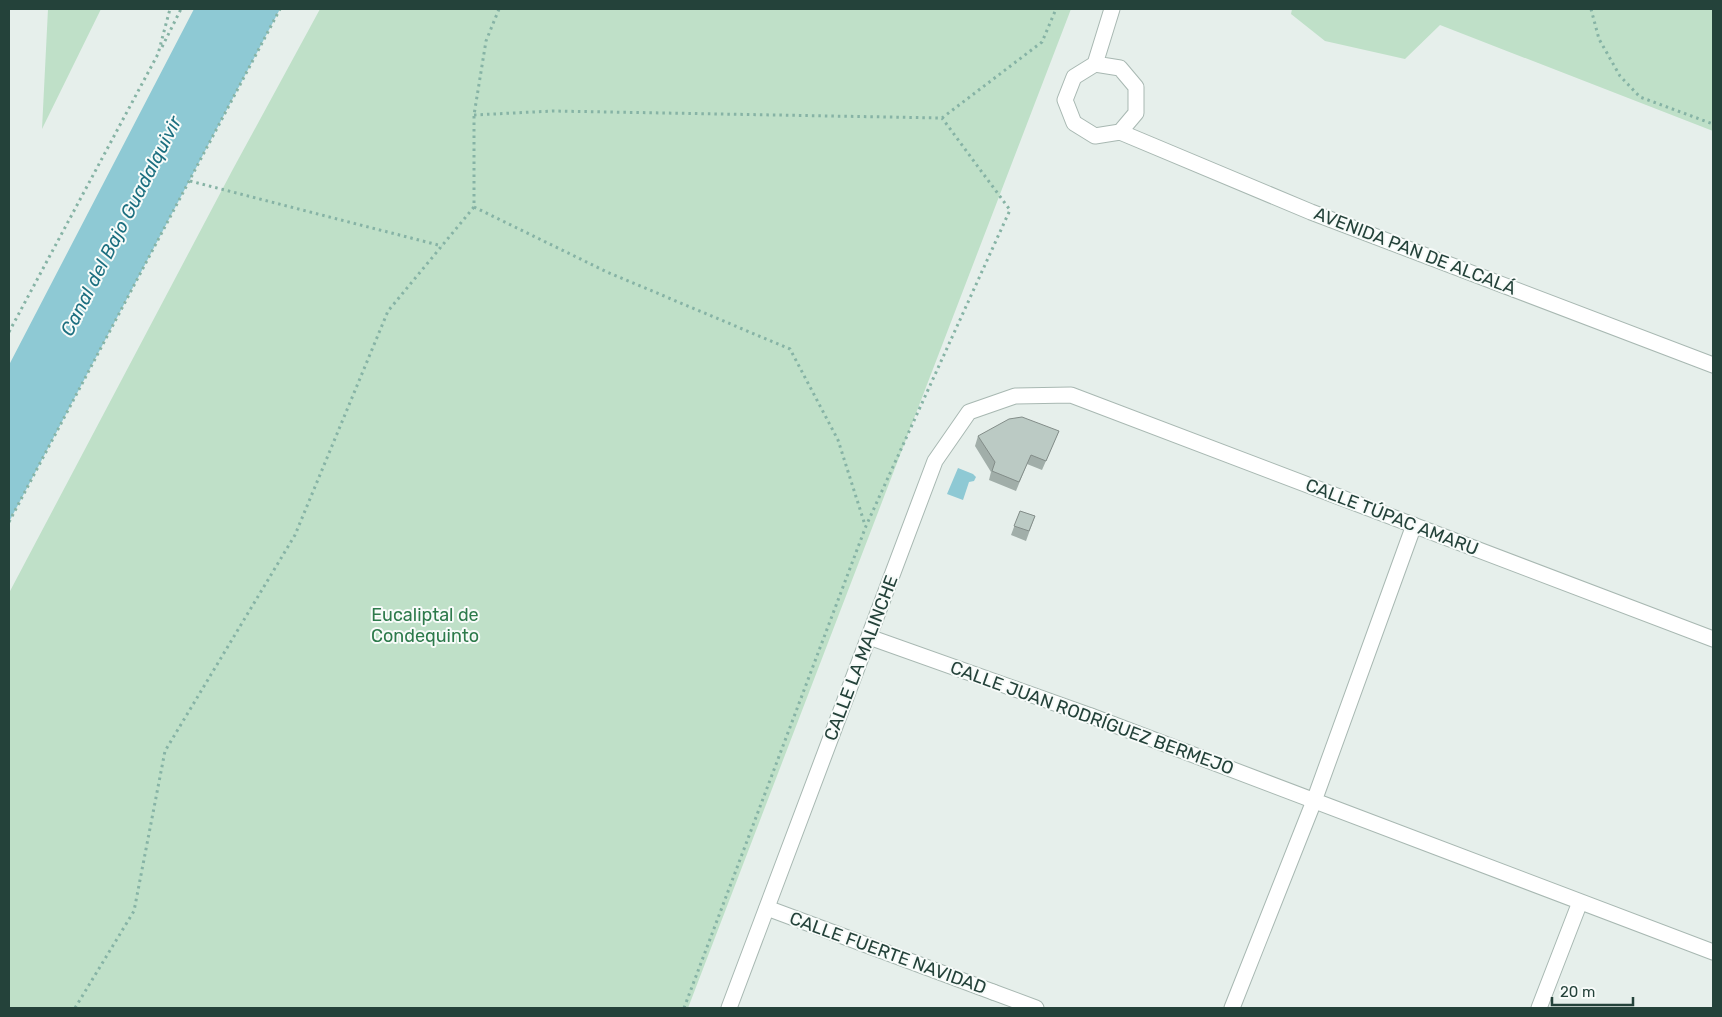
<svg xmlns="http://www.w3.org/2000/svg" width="1722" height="1017" viewBox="0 0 1722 1017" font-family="Rubik,sans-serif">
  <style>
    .green { fill: #bfe0c8 }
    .water { fill: #8ec9d4 }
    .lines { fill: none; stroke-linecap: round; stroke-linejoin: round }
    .pedestrian-casing { stroke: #a8b8b2; stroke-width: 17 }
    .minor-casing { stroke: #a8b8b2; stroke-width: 17 }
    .path { stroke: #86b3a5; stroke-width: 3; stroke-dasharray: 2.5 4; stroke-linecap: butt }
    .pedestrian { stroke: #fff; stroke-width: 15 }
    .minor { stroke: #fff; stroke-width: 15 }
    .wall { fill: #a1aea9 }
    .building { fill: #bbcac4; stroke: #838d89 }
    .labels { text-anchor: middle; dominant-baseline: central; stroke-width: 4; stroke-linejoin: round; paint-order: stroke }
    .street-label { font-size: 18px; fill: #24423a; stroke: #f7fbf9 }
    .park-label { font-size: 18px; fill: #2d7a4b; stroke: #f7fbf9 }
    .water-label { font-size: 19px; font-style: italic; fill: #1c6f80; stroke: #f7fbf9 }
  </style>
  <rect width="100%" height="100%" fill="#e6efeb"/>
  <path class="green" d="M48,9h53l-59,120z
    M320,9h751l-383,999h-679v-415l224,-424z
    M1292,9h421v122l-273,-106 -35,34 -80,-18 -34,-27z"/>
  <path class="water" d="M194,9h86l-271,513v-157z
    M958,468l15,6 3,3 -2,4 -5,1 -6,18 -16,-6z"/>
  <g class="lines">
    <g class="pedestrian-casing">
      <path id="pedestrian" d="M869,637l222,79
        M767,908l226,84
        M1232,1008l82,-207"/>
    </g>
    <g class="minor-casing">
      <path id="minor" d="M1095,64l25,4 16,19v26l-16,19 -25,4 -21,-13 -9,-23 9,-23z
        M1095,64l17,-55
        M1120,132l191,80 402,153
        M1091,716l622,236
        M1314,801l100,-276
        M993,992l43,16
        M729,1008l206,-547 34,-49 46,-16 56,-1 642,244
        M1539,1008l41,-106"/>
    </g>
    <path class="path" d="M1591,9l8,30 21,37 20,21 73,27
      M162,47l19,-38
      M474,115l79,-4 389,7 100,-76 14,-33
      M190,181l252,65
      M474,207l133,65 183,77 48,91 27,85
      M9,332l149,-278 12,-45
      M9,522l271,-513
      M75,1008l59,-97 31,-160 130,-216 93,-224 86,-104v-92l12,-74 13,-32
      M684,1008l182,-482 144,-316 -68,-92"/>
    <use href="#pedestrian" class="pedestrian"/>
    <use href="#minor" class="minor"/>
  </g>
  <path class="wall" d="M1059,431l-17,39 -15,-6 -11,27 -27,-11 2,-8 -16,-26 3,-10z
    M1020,511l15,5 -9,25 -15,-6z"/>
  <path class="building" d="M1022,417l37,14 -13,30 -15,-6 -12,27 -27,-11 3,-9 -17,-26 31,-17z
    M1020,511l15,5 -6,15 -15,-5z"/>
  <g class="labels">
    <g class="street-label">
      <text transform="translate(1415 251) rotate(21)">AVENIDA PAN DE ALCALÁ</text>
      <text transform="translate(1392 517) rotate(21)">CALLE TÚPAC AMARU</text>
      <text transform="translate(861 658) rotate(-69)">CALLE LA MALINCHE</text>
      <text transform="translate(1092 718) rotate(20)">CALLE JUAN RODRÍGUEZ BERMEJO</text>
      <text transform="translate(888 953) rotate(20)">CALLE FUERTE NAVIDAD</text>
    </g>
    <g class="park-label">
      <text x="425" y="615">Eucaliptal de<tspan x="425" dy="21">Condequinto</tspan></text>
    </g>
    <g class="water-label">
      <text transform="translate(121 226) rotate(-63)">Canal del Bajo Guadalquivir</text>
    </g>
  </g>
  <rect width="1722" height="1017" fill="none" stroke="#24423a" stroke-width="20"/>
  <path d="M1552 997v8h81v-8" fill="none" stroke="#24423a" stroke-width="2.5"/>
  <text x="1560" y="997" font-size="15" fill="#24423a" stroke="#f7fbf9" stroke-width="4" paint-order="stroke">20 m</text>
</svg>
